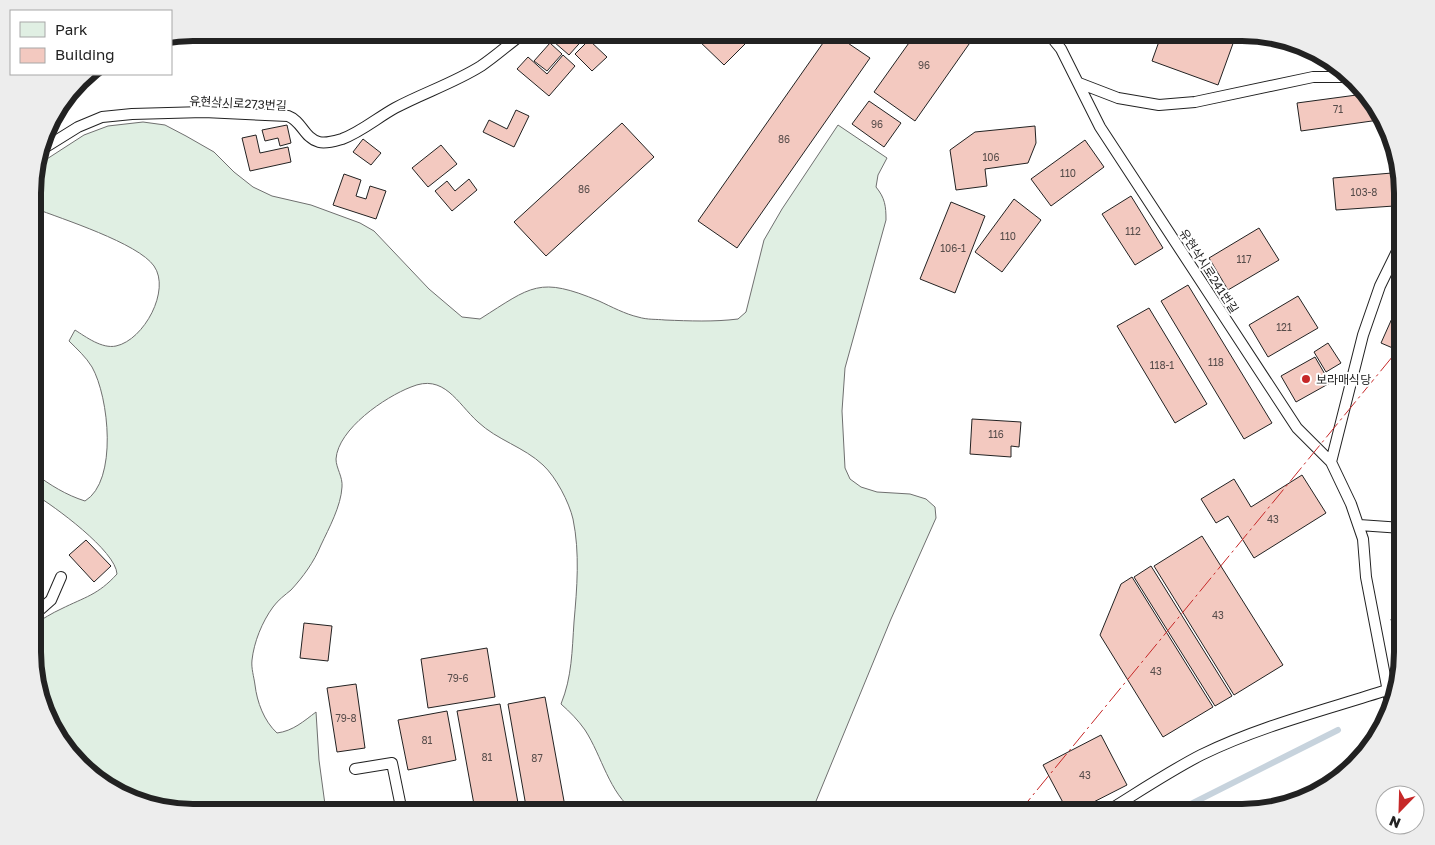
<svg xmlns="http://www.w3.org/2000/svg" width="1435" height="845" viewBox="0 0 1435 845" font-family="'Golos Text','Noto Sans KR',sans-serif">
  <style>
    .green { fill: #e0efe3; stroke: #6f6f6f }
    .lines { fill: none; stroke-linecap: round; stroke-linejoin: round }
    .stream { stroke: #c7d3dd; stroke-width: 6 }
    .building { fill: #f3c9c0; stroke: #222 }
    .lane-casing { stroke: #222; stroke-width: 12 }
    .lane { stroke: #fff; stroke-width: 10 }
    .power { stroke: #c62828; stroke-width: 1; stroke-dasharray: 18 4 2.5 4; stroke-linecap: butt }
    .poi-dot { fill: #c62828; stroke: #fff; stroke-width: 2 }
    .labels { text-anchor: middle; dominant-baseline: central; stroke-width: 4; stroke-linejoin: round; paint-order: stroke }
    .number-label { font-size: 10px; fill: #564c4a }
    .street-label { font-size: 12px; fill: #222; stroke: #fff }
    .poi-label { font-size: 12px; fill: #222; stroke: #fff; text-anchor: start }
    .rim { fill: none; stroke: #222; stroke-width: 6 }
  </style>
  <rect width="100%" height="100%" fill="#fff"/>
  <path class="green" d="M143,122l22,3 21,11 28,16 20,20 19,15 19,9 39,9 49,18 14,8 55,58 33,28 18,2c52,-33 59,-43 119,-18 13,6 26,13 39,16 10,3 18,2 27,3 25,1 49,2 73,-1l8,-7 18,-72 18,-31 56,-84 49,33 -9,17 -2,12c9,11 10,19 10,33l-41,148 -3,43 3,57 5,11 11,8 16,5 33,2 16,5 9,8 1,11 -45,101 -77,187 -33,6h-146c-26,-19 -33,-56 -50,-82 -7,-10 -15,-18 -24,-26 11,-27 11,-53 13,-82 3,-34 6,-69 -1,-103 -4,-17 -17,-42 -30,-54 -19,-18 -46,-25 -65,-43 -21,-19 -34,-49 -67,-35 -26,10 -73,42 -75,72 0,9 7,18 6,28 -1,19 -13,41 -21,58 -7,17 -18,32 -30,45 -6,5 -13,10 -18,17 -11,15 -19,35 -21,53 -1,8 2,17 3,25 2,17 9,36 22,48 16,-2 27,-12 39,-21l3,48 7,52h-133l-80,-21 -53,-50 -26,-69v-48c9,-5 18,-11 27,-15 24,-12 37,-14 56,-35 -1,-23 -63,-68 -83,-80v-21c16,12 32,22 51,28 33,-20 24,-104 7,-134 -6,-10 -15,-18 -23,-26l6,-11c11,7 27,19 41,16 28,-6 55,-56 38,-80 -16,-23 -92,-47 -120,-58v-35l2,-7 48,-31 24,-9z"/>
  <g class="lines">
    <path class="stream" d="M1175,812l163,-82"/>
  </g>
  <path class="building" d="M562,33h20l4,3 -17,19 -15,-13z
    M620,33h13l-6,6z
    M703,33h53l-32,32 -27,-26z
    M830,33h3l37,25 -133,190 -39,-27z
    M916,33h52l6,4 -59,84 -41,-29z
    M1162,33h59l14,5 -17,47 -66,-24z
    M589,40l18,17 -15,14 -17,-17z
    M550,43l12,11 -15,17 -13,-10z
    M563,55l12,11 -26,30 -32,-27 11,-12 19,17z
    M1364,94l11,10 4,16 -78,11 -4,-28z
    M869,101l32,22 -17,24 -32,-23z
    M516,110l13,6 -15,31 -31,-15 6,-12 18,9z
    M622,123l32,34 -108,99 -32,-34z
    M287,125l4,18 -11,3 -2,-8 -13,3 -3,-11z
    M1035,126l1,17 -8,20 -43,6 2,17 -31,4 -6,-40 25,-18z
    M256,135l4,18 28,-6 3,15 -41,9 -8,-33z
    M363,139l18,14 -10,12 -18,-13z
    M1085,140l19,27 -53,39 -20,-27z
    M441,145l16,19 -29,23 -16,-19z
    M1392,173l2,33 -58,4 -3,-32z
    M344,174l17,6 -5,16 10,3 4,-13 16,5 -10,28 -43,-14z
    M469,179l8,11 -25,21 -17,-20 12,-10 8,10z
    M1131,196l32,52 -28,17 -33,-51z
    M1014,199l27,21 -39,52 -27,-20z
    M951,202l34,14 -30,77 -35,-14z
    M1259,228l20,32 -51,30 -19,-32z
    M1188,285l84,138 -28,16 -83,-138z
    M1298,296l20,32 -50,29 -19,-32z
    M1402,296v56l-21,-9z
    M1149,308l58,96 -32,19 -58,-97z
    M1328,343l13,20 -15,9 -12,-20z
    M1315,357l15,26 -34,19 -15,-26z
    M972,419l49,3 -2,25 -8,-1v11l-41,-3z
    M1302,475l24,38 -72,45 -26,-42 -12,7 -15,-24 33,-20 17,28z
    M1202,536l81,129 -49,30 -80,-129z
    M86,540l25,26 -17,16 -25,-27z
    M1151,566l81,130 -17,10 -81,-129z
    M1132,577l81,130 -50,30 -63,-102 21,-51z
    M1402,617v40h-2l-9,-38z
    M304,623l28,3 -4,35 -28,-3z
    M487,648l8,49 -67,11 -7,-49z
    M356,684l9,64 -28,4 -10,-64z
    M545,697l21,115h-39l-19,-108z
    M500,704l18,99 -43,7 -18,-99z
    M447,711l9,49 -48,10 -10,-50z
    M1101,735l26,50 -53,27h-6l-25,-47z
    M365,806l1,6h-36z"/>
  <g class="lines">
    <g class="lane-casing">
      <path id="lane" d="M1048,33l13,16 39,78 125,191 72,110 34,34
        M1079,83l39,15 41,7 36,-3 118,-25h33
        M41,150l37,-23 24,-10 30,-3 72,-2 84,4c14,5 16,22 31,26 7,2 16,-1 23,-3 19,-7 35,-21 53,-31 28,-15 59,-25 86,-42 15,-10 29,-23 43,-33
        M1359,525l43,3
        M34,615l17,-15 10,-23
        M1390,702l-24,-125 -3,-38 -12,-35 -20,-42 32,-127 17,-49 22,-45
        M355,769l37,-6 10,49
        M1106,812c31,-19 62,-40 95,-57 59,-29 124,-45 186,-65"/>
    </g>
    <use href="#lane" class="lane"/>
    <path class="power" d="M1019,812l383,-467"/>
  </g>
  <circle class="poi-dot" cx="1306" cy="379" r="5"/>
  <g class="labels">
    <g class="number-label">
      <text x="924" y="65">96</text>
      <text x="1338" y="109">71</text>
      <text x="877" y="124">96</text>
      <text x="784" y="139">86</text>
      <text x="991" y="157">106</text>
      <text x="1068" y="173">110</text>
      <text x="584" y="189">86</text>
      <text x="1364" y="192">103-8</text>
      <text x="1133" y="231">112</text>
      <text x="1008" y="236">110</text>
      <text x="953" y="248">106-1</text>
      <text x="1244" y="259">117</text>
      <text x="1284" y="327">121</text>
      <text x="1216" y="362">118</text>
      <text x="1162" y="365">118-1</text>
      <text x="996" y="434">116</text>
      <text x="1273" y="519">43</text>
      <text x="1218" y="615">43</text>
      <text x="1156" y="671">43</text>
      <text x="458" y="678">79-6</text>
      <text x="346" y="718">79-8</text>
      <text x="427" y="740">81</text>
      <text x="487" y="757">81</text>
      <text x="537" y="758">87</text>
      <text x="1085" y="775">43</text>
    </g>
    <g class="street-label">
      <text transform="translate(238 103) rotate(3)">유현삭시로273번길</text>
      <text transform="translate(1209 271) rotate(57)">유현삭시로241번길</text>
    </g>
    <g class="poi-label">
      <text x="1316" y="379">보라매식당</text>
    </g>
  </g>
  <path d="M0 0H1435V845H0ZM193 41H1242A152 152 0 0 1 1394 193V652A152 152 0 0 1 1242 804H193A152 152 0 0 1 41 652V193A152 152 0 0 1 193 41Z" fill="#ededed" fill-rule="evenodd"/>
  <path class="rim" d="M193 41H1242A152 152 0 0 1 1394 193V652A152 152 0 0 1 1242 804H193A152 152 0 0 1 41 652V193A152 152 0 0 1 193 41Z"/>
  <rect x="10" y="10" width="162" height="65" fill="#ffffff" stroke="#a7a7a7"/>
  <rect x="20" y="22" width="25" height="15" fill="#e0efe3" stroke="#a7a7a7"/>
  <text x="55" y="35" font-size="15" fill="#222222">Park</text>
  <rect x="20" y="48" width="25" height="15" fill="#f3c9c0" stroke="#a7a7a7"/>
  <text x="55" y="60" font-size="15" fill="#222222">Building</text>
  <g transform="translate(1400 810) rotate(203)"><circle r="24" fill="#ffffff" stroke="#a7a7a7"/>
  <path d="M0-4L9 19L0 12L-9 19Z" fill="#c62828"/>
  <text y="-8" font-size="14" font-weight="bold" text-anchor="middle" fill="#222222">N</text>
  </g>
</svg>
